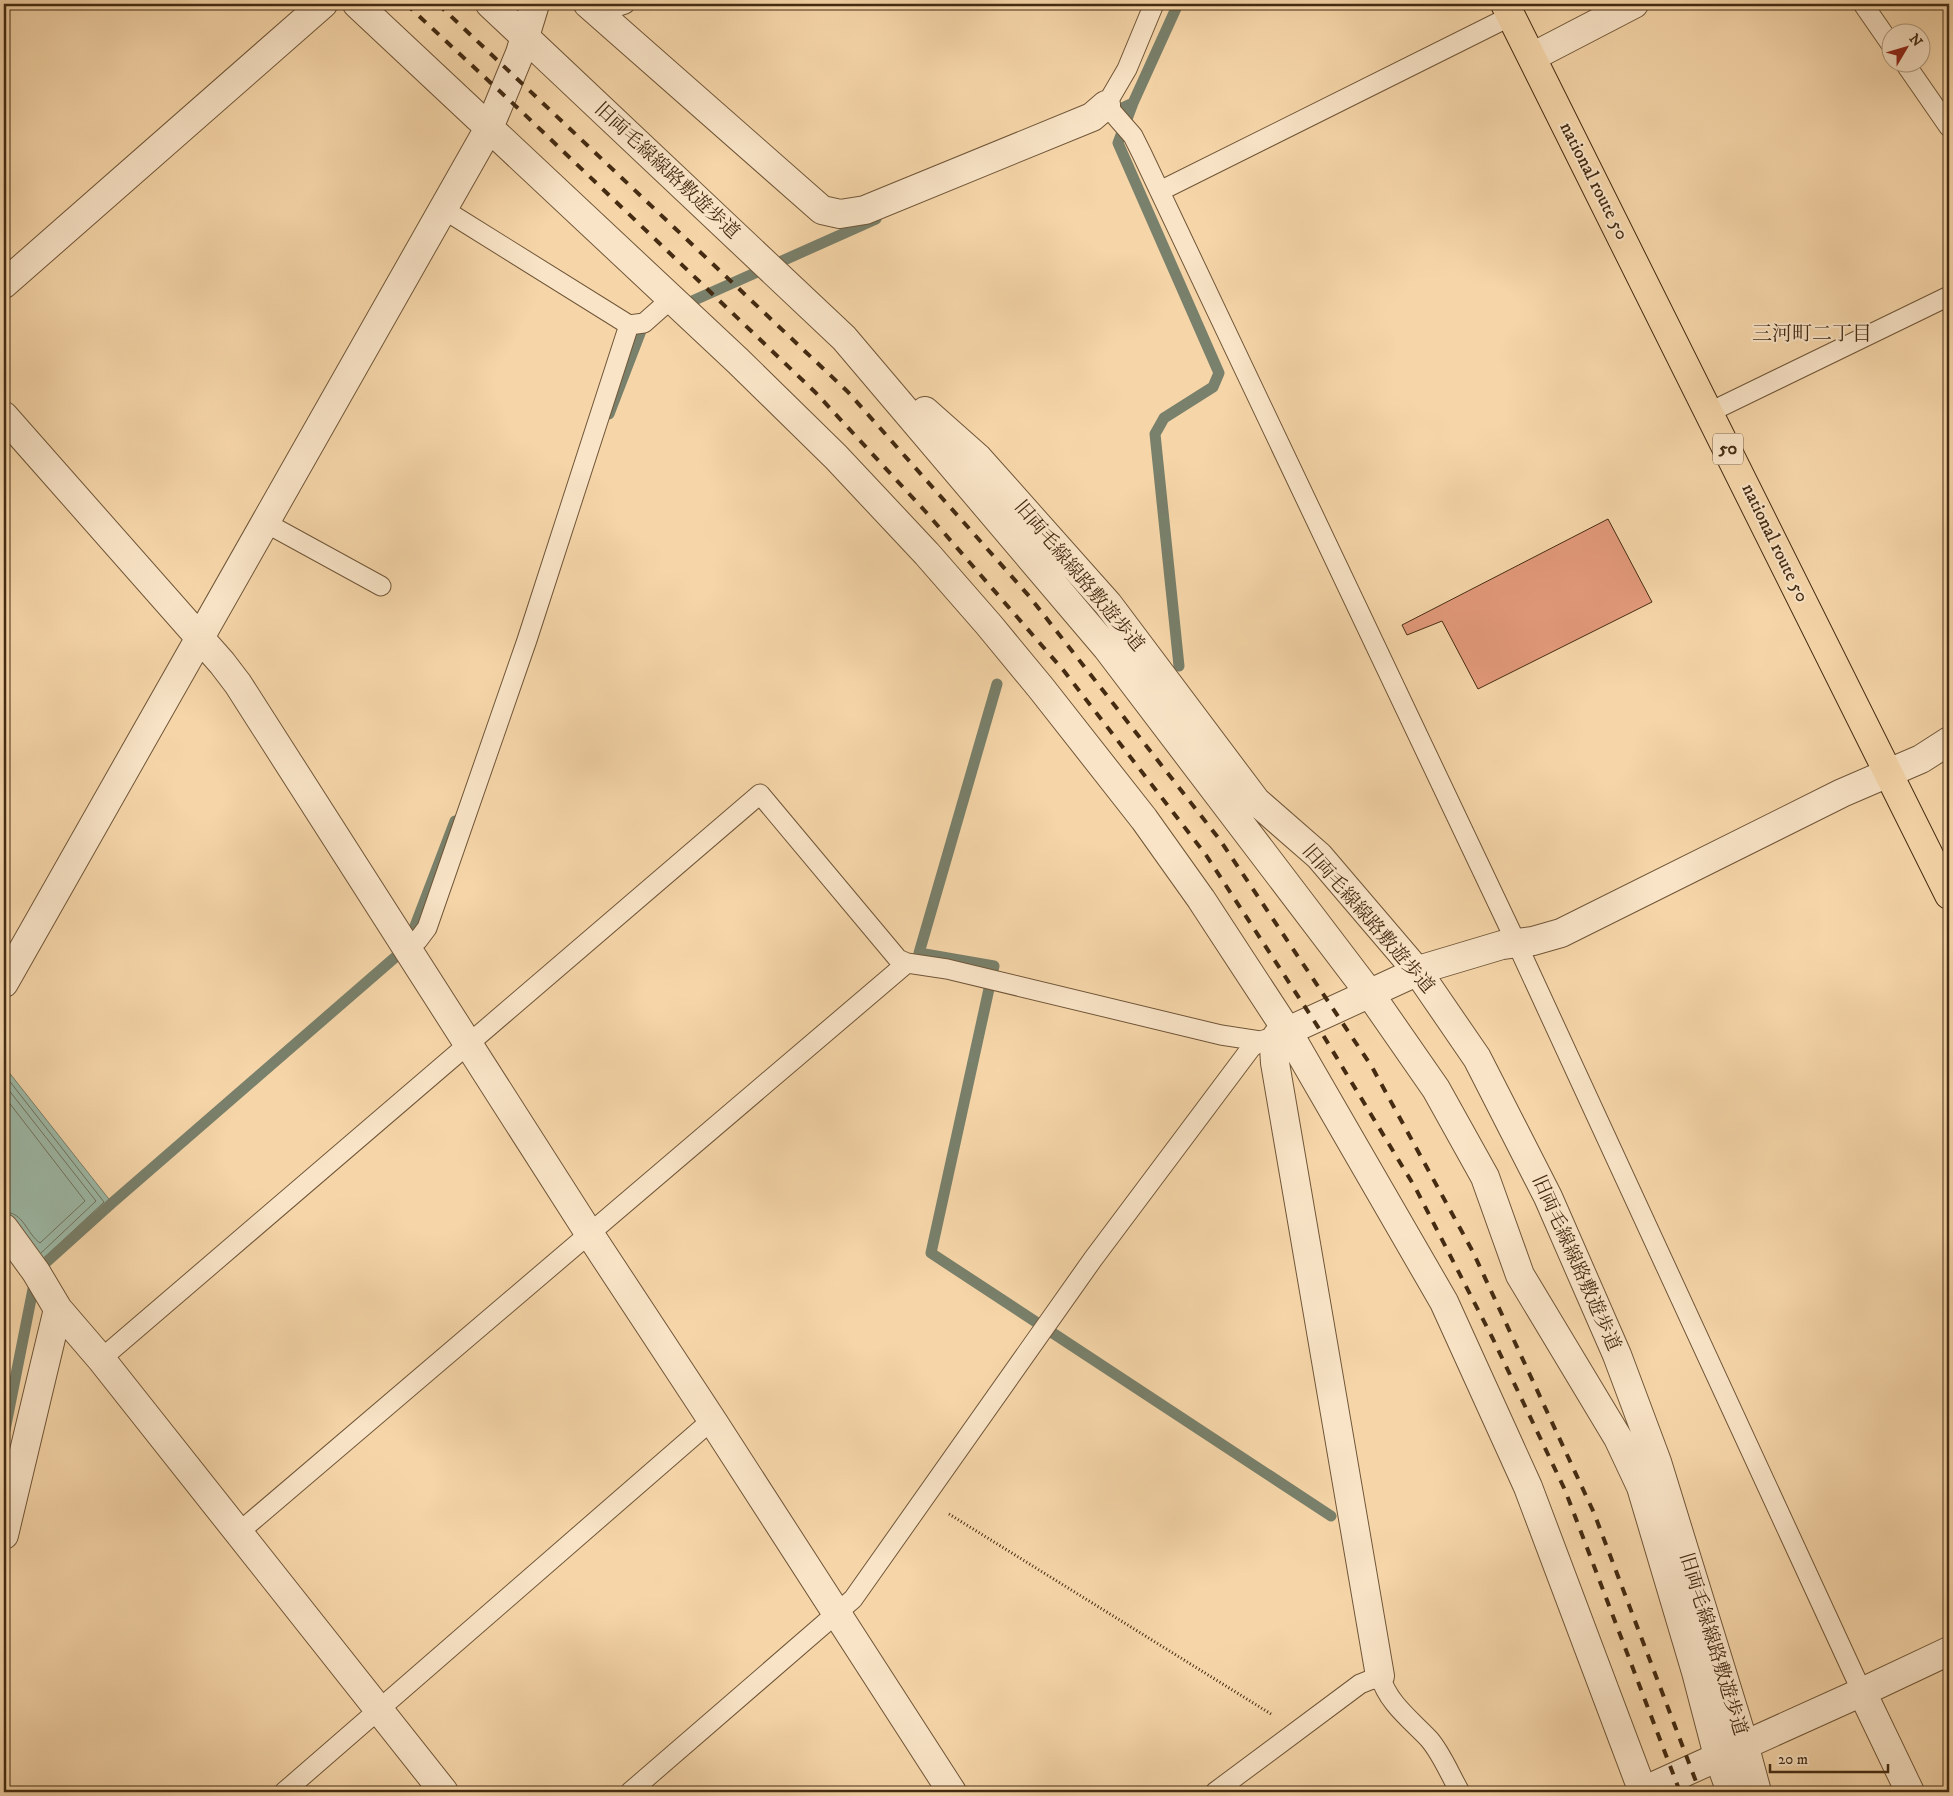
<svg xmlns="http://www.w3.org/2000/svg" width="1953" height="1796" viewBox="0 0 1953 1796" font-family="'IM FELL DW Pica','Noto Serif JP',serif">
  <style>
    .water { fill: #9db9a7; stroke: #79806b }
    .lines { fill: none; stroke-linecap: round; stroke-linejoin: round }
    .shore { stroke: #70725c; stroke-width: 1 }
    .stream { stroke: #79806b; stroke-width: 11 }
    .building { fill: #e39a7b; stroke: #442b12 }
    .service-casing { stroke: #705638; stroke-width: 21 }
    .pedestrian-casing { stroke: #705638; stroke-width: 30 }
    .minor-casing { stroke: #705638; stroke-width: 30 }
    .trunk-casing { stroke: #442b12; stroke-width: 30 }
    .path { stroke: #442b12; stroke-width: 3; stroke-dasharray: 1 2.5; stroke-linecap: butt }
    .service { stroke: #f9e4c7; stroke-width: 19 }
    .pedestrian { stroke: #f9e4c7; stroke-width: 28 }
    .minor { stroke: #f9e4c7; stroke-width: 28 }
    .trunk { stroke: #f6d6a9; stroke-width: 28 }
    .rail { stroke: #442b12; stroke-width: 4; stroke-dasharray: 9 9; stroke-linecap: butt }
    .labels { text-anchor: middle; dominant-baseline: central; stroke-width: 4; stroke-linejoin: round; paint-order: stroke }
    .shield { fill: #f9e4c7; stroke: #7a6248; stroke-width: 1 }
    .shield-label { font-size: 18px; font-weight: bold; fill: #442b12 }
    .street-label { font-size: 19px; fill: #442b12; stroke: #f9e4c7 }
    .neighbourhood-label { font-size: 20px; fill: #442b12; stroke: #f9e4c7 }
  </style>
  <rect width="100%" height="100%" fill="#f6d6a9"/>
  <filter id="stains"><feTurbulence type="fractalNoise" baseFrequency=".004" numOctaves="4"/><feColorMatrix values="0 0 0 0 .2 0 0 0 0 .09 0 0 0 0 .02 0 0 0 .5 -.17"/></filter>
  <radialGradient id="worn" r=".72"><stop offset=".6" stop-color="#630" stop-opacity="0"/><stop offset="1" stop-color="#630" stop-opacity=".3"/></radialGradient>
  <path class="water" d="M4,1066l108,137 -76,69 -32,-44z"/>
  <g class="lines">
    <path class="shore" d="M4,1074l100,128 -60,56
      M4,1084l92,117 -55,52
      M4,1096l81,105 -45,42c-14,-10 -16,-31 -36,-31"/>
    <path class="stream" d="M1178,4l-45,99 -15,40 101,230 -6,14 -49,31 -9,16 24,232
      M1107,115l26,-12
      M681,306l195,-87
      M609,414l35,-91 4,-2
      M997,684l-78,269 75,13 -63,287 400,263
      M42,1266l70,-63 295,-256 48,-126
      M4,1435l31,-156"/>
  </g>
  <path class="building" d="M1608,519l44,83 -174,87 -36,-68 -35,14 -5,-10z"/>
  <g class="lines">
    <g class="service-casing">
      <path id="service" d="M1154,4l-27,65 -21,36 27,31 9,18 375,790 345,748
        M1863,4l27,39
        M605,18l11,-11 9,-3
        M1904,62l45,65
        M1160,191l351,-175
        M443,209l186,116 15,-2 27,-24
        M1710,412l239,-116
        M266,523l115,63
        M407,947l11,-7 9,-12 100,-288 102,-315
        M101,1359l659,-565 138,165 9,4 40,6 274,66 39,6
        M238,1533l669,-570
        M284,1792l428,-372
        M630,1792l223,-193 240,-340 158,-211 9,-7 7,-2
        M1215,1792l145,-108 20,-8c8,27 30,43 49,63 13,15 21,36 31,53"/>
    </g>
    <g class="pedestrian-casing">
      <path id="pedestrian" d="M490,4l354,334 263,310 263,346 66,95 49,88 35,98 98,163 23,49 55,185 22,84 13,36
        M925,411l53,47 130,146 148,197 63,55 99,116 59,86 71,139 69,158 40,107 87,282 13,48"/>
    </g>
    <g class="minor-casing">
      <path id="minor" d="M357,4l381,357 98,96 91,97 62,71 52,63 103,131 57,80 87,133 156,270 84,185 115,305
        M588,4l234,206 18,4 25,-4 227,-93 14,-12
        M1532,57l102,-53
        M4,284l319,-280
        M4,416l218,247 16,21 351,549 123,187 240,372
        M4,983l485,-855 31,-75 15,-49
        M4,1228l32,44 22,37 43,50 343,433
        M4,1535l54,-226
        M1380,1676l-105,-613 -1,-16 3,-11 148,-68 77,-23 31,-4 28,-8 281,-140 79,-34 28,-18
        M1862,1692l48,100
        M1643,1791l219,-99 87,-41"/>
    </g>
    <g class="trunk-casing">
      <path id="trunk" d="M1505,4l444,891"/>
    </g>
    <path class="path" d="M949,1514l322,200"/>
    <use href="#service" class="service"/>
    <use href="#pedestrian" class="pedestrian"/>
    <use href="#minor" class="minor"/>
    <use href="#trunk" class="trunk"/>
    <path class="rail" d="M406,4l115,107 295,282 109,118 139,160 142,184 114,175 96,159 77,150 72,151 115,302
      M438,4l410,388 181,204 191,244 152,227 101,185 121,261 106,279"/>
  </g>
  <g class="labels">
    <rect class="shield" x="1713" y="433.5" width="30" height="31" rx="4"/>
    <g class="shield-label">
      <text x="1728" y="449">50</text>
    </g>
    <g class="street-label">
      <text transform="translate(667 171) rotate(43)">旧両毛線線路敷遊歩道</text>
      <text transform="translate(1594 181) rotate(63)">national route 50</text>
      <text transform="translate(1775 543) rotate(64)">national route 50</text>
      <text transform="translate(1079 576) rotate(50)">旧両毛線線路敷遊歩道</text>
      <text transform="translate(1368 919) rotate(49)">旧両毛線線路敷遊歩道</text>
      <text transform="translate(1576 1263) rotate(66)">旧両毛線線路敷遊歩道</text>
      <text transform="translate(1713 1644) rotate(73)">旧両毛線線路敷遊歩道</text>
    </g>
    <g class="neighbourhood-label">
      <text x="1812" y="334">三河町二丁目</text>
    </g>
  </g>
  <rect width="1953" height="1796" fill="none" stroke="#f6d6a9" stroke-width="20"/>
  <rect x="5" y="5" width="1943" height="1786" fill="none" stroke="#442b12" stroke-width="2.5"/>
  <rect x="10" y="10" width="1933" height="1776" fill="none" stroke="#442b12"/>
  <g transform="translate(1906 48) rotate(52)"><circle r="24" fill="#f9e4c7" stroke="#b19a7f"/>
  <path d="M0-4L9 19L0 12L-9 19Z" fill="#8f2418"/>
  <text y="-8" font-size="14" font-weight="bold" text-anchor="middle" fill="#442b12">N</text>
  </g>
  <path d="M1770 1764v8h118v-8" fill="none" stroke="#442b12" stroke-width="2.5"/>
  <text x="1778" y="1764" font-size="15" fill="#442b12" stroke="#f9e4c7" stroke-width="4" paint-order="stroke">20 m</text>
  <rect width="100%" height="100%" filter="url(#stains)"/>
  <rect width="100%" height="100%" fill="url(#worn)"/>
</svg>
